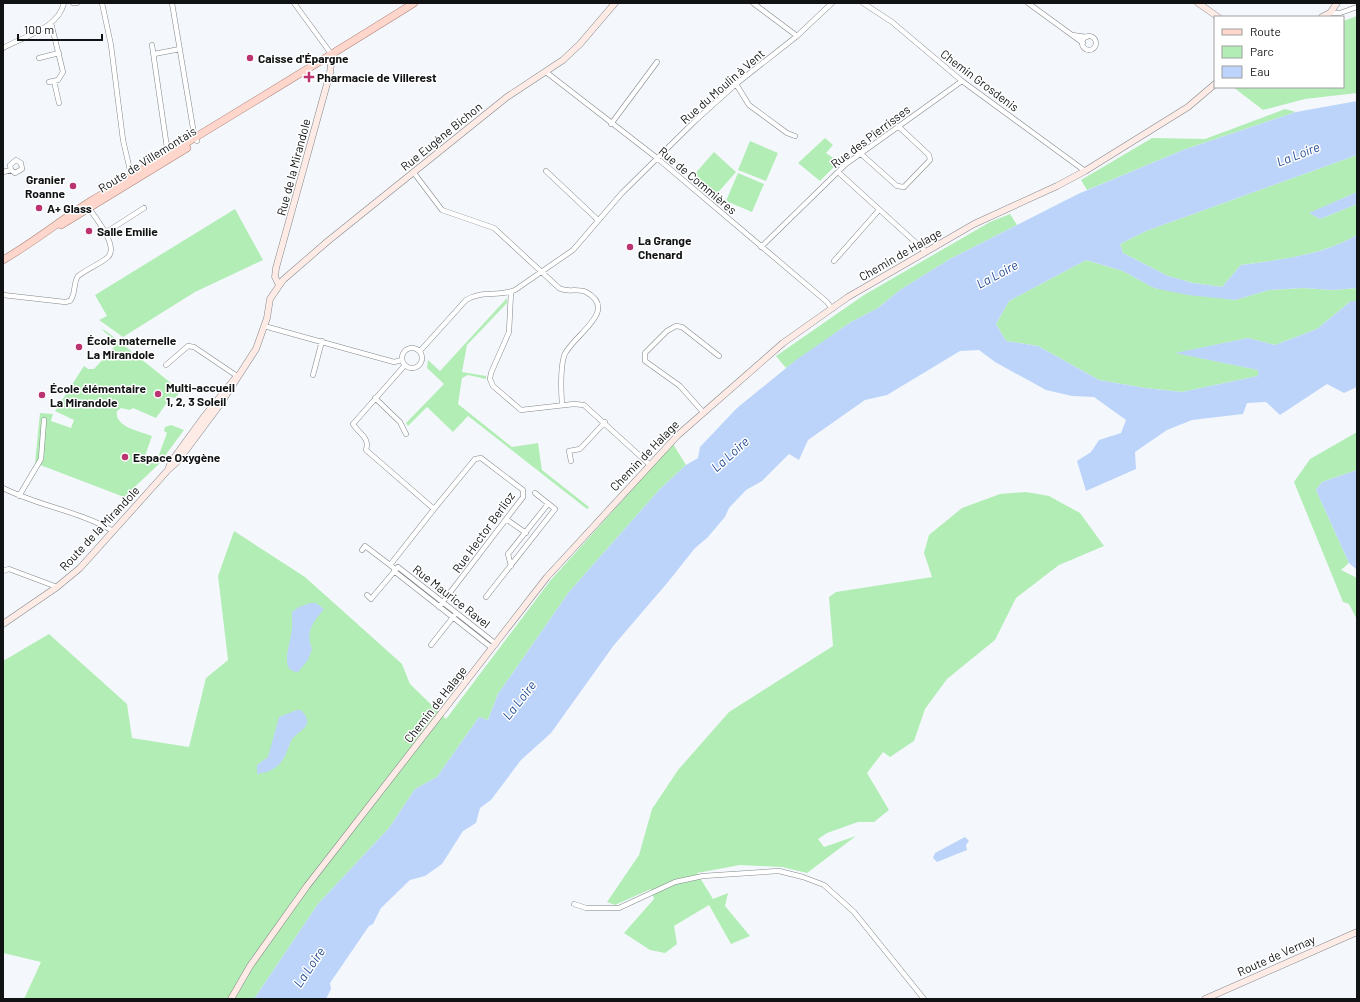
<svg xmlns="http://www.w3.org/2000/svg" width="1360" height="1002" viewBox="0 0 1360 1002" font-family="Barlow,sans-serif">
  <style>
    .green { fill: #b3edb6 }
    .water { fill: #bdd4fa }
    .lines { fill: none; stroke-linecap: round; stroke-linejoin: round }
    .street-casing { stroke: #83878b; stroke-width: 5.5 }
    .secondary-casing { stroke: #83878b; stroke-width: 7 }
    .primary-casing { stroke: #aa8075; stroke-width: 8 }
    .street { stroke: #fff; stroke-width: 4.5 }
    .secondary { stroke: #feebe6; stroke-width: 6 }
    .primary { stroke: #fed6cc; stroke-width: 7 }
    .poi-dot { fill: #bb3370; stroke: #fff; stroke-width: 1.5 }
    .labels { text-anchor: middle; dominant-baseline: central; stroke-width: 3; stroke-linejoin: round; paint-order: stroke }
    .poi-label { font-size: 12px; font-weight: bold; fill: #101213; stroke: #fff; text-anchor: start }
    .street-label { font-size: 12px; fill: #101213; stroke: #fff }
    .water-label { font-size: 13px; font-style: italic; fill: #224c94; stroke: #fff }
  </style>
  <rect width="100%" height="100%" fill="#f4f8fd"/>
  <path class="green" d="M1357,16v77l-52,6 -42,11 -30,-23h110v-66z
    M1285,109l11,3 -113,38 -96,40 -6,-10 71,-42 53,1z
    M825,138l8,7 -7,8 13,9 -19,19 -22,-18z
    M750,141l28,12 -12,28 -28,-11z
    M714,152l22,20 -21,24 -22,-20z
    M1357,155v37l-47,21 10,6 37,-15v31c-36,21 -75,24 -116,30l-19,22 -29,-4 -25,-7 -45,-23 -3,-9 26,-13z
    M738,173l26,11 -12,28 -26,-11z
    M235,209l28,51 -68,32 -72,45 -24,-17 8,-4 -12,-21z
    M1010,214l7,11 -67,34 -50,31 -22,18 -27,14 -65,46 -10,-12 88,-61 126,-73z
    M1086,260l37,11 31,17 81,12 34,-10 34,-2 30,2 24,-2v13h-6l-34,28 -42,16 -27,-7 -71,15 81,17v6l-76,16 -37,-4 -46,-8 -61,-34 -32,-5 -10,-17 13,-23z
    M507,298v5l-40,42 -5,27 24,4v3l-18,-4 -6,3 -4,26 54,43 26,-4 4,27 47,37 -2,2 -119,-93 -15,16 -26,-25 -19,19 -2,-3 38,-39 -17,-16 1,-8 12,11z
    M101,329l5,2 75,60 -6,7 -4,-1 -15,21 -23,-10 -3,2 -9,-2 -4,3c-3,16 23,20 35,25l-7,20 12,4 10,-27 -3,-2 1,-4 6,-2 13,5 -25,34 -35,33 -89,-34 5,-50 13,1 -2,7 20,7 3,-8 -19,-9 29,-45 4,3h6l24,-26z
    M1357,432v38l-35,12 -6,8 33,73 -8,7 16,8v42l-8,-16 -6,-2 -49,-120 16,-23z
    M673,444l13,21 -26,24 -91,103 -71,102 -10,26 -9,-3 -42,60 -22,12 -26,39 -71,76 -64,95h-230l17,-37 -38,-9v-292l46,-27 78,70 5,34 57,9 17,-69 22,-18 -10,-84 16,-45 71,46 97,87 8,20 36,35 104,-138z
    M1026,492l23,4 31,17 24,33 -45,19 -43,33 -21,42 -48,39 -22,30 -11,32 -24,16 -7,-5 -16,21 22,37 -15,12h-16l-31,11 -9,6 6,8 32,-11 -49,37 -25,-6 -42,-2 -43,8 16,26 15,-6 -3,13 25,30 -19,8 -22,-39 -35,21 3,18 -12,9 -15,-3 -26,-17 30,-34 -3,-10 -36,16 -8,-3 32,-47 13,-46 26,-39 51,-58 104,-66 -4,-49 7,-5 96,-15 -8,-24 5,-18 33,-27 38,-14z"/>
  <path class="water" d="M1357,101v54l-211,76 -26,13 3,9 45,23 25,7 29,4 19,-22c41,-6 80,-9 116,-30v53l-24,2 -30,-2 -34,2 -34,10 -47,-5 -34,-7 -31,-17 -37,-11 -77,41 -13,23 10,17 32,5 61,34 46,8 37,4 76,-16v-6l-83,-17 73,-15 27,7 42,-16 34,-28h6v86l-13,6 -17,-9 -47,31 -14,-13 -19,1 -4,11 -51,6 -25,10 -32,22 1,17 -50,22 -9,-30 14,-9 8,-12 22,-7 5,-13 -32,-23 -22,-1 -26,-6 -51,-28 -16,-12 -19,1 -73,44 -22,5 -57,40 -9,20 -10,-6 -27,27 -16,9 -17,18 -4,9 -18,21 -12,10 -27,34 -54,63 -63,88 -30,27 -30,40 -11,8 -4,15 -13,8 -21,33 -17,12 -15,4 -29,28 -8,16 -4,2 -39,57 1,6 -5,10h-72l64,-95 71,-76 26,-39 22,-12 42,-60 9,3 10,-26 71,-102 91,-103 26,-24 12,-7 2,-11 37,-39 59,-48 55,-38 27,-14 22,-18 50,-31 128,-65 105,-44 113,-38z
    M1357,192v12l-37,15 -11,-6z
    M1357,470v99h-1l-7,-6 -33,-73 6,-8z
    M310,603h6l8,6c-11,13 -19,23 -12,40l-4,11 -10,12c-19,0 -8,-27 -7,-38 2,-7 1,-15 1,-22l7,-5z
    M297,710h4c15,16 0,18 -9,29 -2,3 -3,8 -5,12 -5,14 -14,21 -30,23v-9l11,-8 11,-40z
    M965,837l4,4 -3,4 1,5 -30,12 -4,-4 2,-5z"/>
  <g class="lines">
    <g class="street-casing">
      <path id="street" d="M73,3h4
        M102,3l9,42 12,95 9,39
        M172,3l22,131 3,7
        M294,3l38,52
        M753,3l44,33
        M863,3l29,19 70,59 123,90
        M1028,3l44,32
        M1330,13h10l17,-6
        M1082 43a7 7 0 1 1 14 0a7 7 0 1 1-14 0Z
        M1083,43l-11,-8 15,2
        M152,45l15,103 3,8
        M3,48c21,-12 55,-19 61,-45
        M154,54l26,-5
        M39,58l20,-5
        M546,72l111,86 170,144 5,7
        M54,81l5,22
        M49,82l9,-2 5,-8 -12,-49
        M736,84l13,21 38,28 8,3
        M611,124l46,-62
        M860,153l37,33 7,1 26,-27 -1,-5 -31,-29
        M546,171l52,49
        M3,172l8,-2 4,3 7,-4 -1,-6 -5,-3 -6,5 1,5
        M838,172l87,79
        M414,173l28,37 52,18 65,60c9,5 18,0 27,4 35,19 -16,45 -22,64 -4,14 -3,34 -2,49
        M105,233l39,-25
        M761,247l85,-83 116,-83
        M834,261l45,-51
        M511,292l-2,40 -18,41 -1,6 3,7 28,24 53,-6 10,1 66,60
        M3,295l62,7 5,-1c6,-7 3,-18 8,-25 9,-7 22,-12 30,-19 11,-11 -13,-40 -20,-50
        M264,326l130,36 8,-2
        M402 358a10 10 0 1 1 20 0a10 10 0 1 1-20 0Z
        M420,351l46,-51c16,-10 33,-3 49,-10l58,-40 49,-57 74,-73 40,-36 61,-48 35,-33
        M166,365l22,-19 6,1 43,29
        M313,375l9,-34
        M375,398l25,24 6,12
        M703,412l-23,-26 -35,-25v-8l22,-22 9,-5 6,1 37,29
        M571,461l-2,-10 11,-2 25,-27
        M3,488c35,18 76,23 110,43
        M19,496l22,-37 3,-39
        M434,509l41,-50 6,-1 42,32v7l-84,110
        M506,519l20,14
        M362,550l3,-4 25,19
        M511,566l-3,-12 40,-50
        M395,569l-5,-4 44,-56 -68,-59c4,-13 -7,-16 -13,-26l52,-59
        M3,571l6,-2 48,18
        M394,571l98,77
        M367,595l4,4 27,-32 98,77
        M486,597l69,-88 -20,-16
        M431,645l23,-29
        M574,904l12,4h33l56,-26 28,-6 76,-5 24,6 21,8 30,27 70,87"/>
    </g>
    <g class="secondary-casing">
      <path id="secondary" d="M1198,3l20,14
        M1322,17l8,-4 7,-10
        M279,285l-4,-8 1,-9 54,-195 2,-18
        M237,376l-34,42 -32,44 -3,8 10,-9 41,-55 37,-57 11,-31 3,-19 13,-19 45,-39 179,-144 56,-37 17,-16 35,-41
        M3,624l54,-37 23,-19 88,-98
        M231,999l19,-33 57,-80 240,-309 131,-142 105,-92 65,-46 126,-73 83,-38 28,-15 103,-64 27,-23
        M1205,999l152,-67"/>
    </g>
    <g class="primary-casing">
      <path id="primary" d="M61,225l126,-77
        M3,260c31,-18 58,-40 88,-59 108,-66 216,-131 323,-198"/>
    </g>
    <use href="#street" class="street"/>
    <use href="#secondary" class="secondary"/>
    <use href="#primary" class="primary"/>
  </g>
  <g class="poi-dot">
    <circle cx="250" cy="58" r="4"/>
    <path d="M307 71h4v4h4v4h-4v4h-4v-4h-4v-4h4z"/>
    <circle cx="73" cy="186" r="4"/>
    <circle cx="39" cy="208" r="4"/>
    <circle cx="89" cy="231" r="4"/>
    <circle cx="630" cy="247" r="4"/>
    <circle cx="79" cy="347" r="4"/>
    <circle cx="158" cy="394" r="4"/>
    <circle cx="42" cy="395" r="4"/>
    <circle cx="125" cy="457" r="4"/>
  </g>
  <g class="labels">
    <g class="poi-label">
      <text x="258" y="58">Caisse d'Épargne</text>
      <text x="317" y="77">Pharmacie de Villerest</text>
      <text x="65" y="179" text-anchor="end">Granier<tspan x="65" dy="14">Roanne</tspan></text>
      <text x="47" y="208">A+ Glass</text>
      <text x="97" y="231">Salle Emilie</text>
      <text x="638" y="240">La Grange<tspan x="638" dy="14">Chenard</tspan></text>
      <text x="87" y="340">École maternelle<tspan x="87" dy="14">La Mirandole</tspan></text>
      <text x="166" y="387">Multi-accueil<tspan x="166" dy="14">1, 2, 3 Soleil</tspan></text>
      <text x="50" y="388">École élémentaire<tspan x="50" dy="14">La Mirandole</tspan></text>
      <text x="133" y="457">Espace Oxygène</text>
    </g>
    <g class="street-label">
      <text transform="translate(980 80) rotate(37)">Chemin Grosdenis</text>
      <text transform="translate(722 86) rotate(-41)">Rue du Moulin à Vent</text>
      <text transform="translate(441 136) rotate(-39)">Rue Eugène Bichon</text>
      <text transform="translate(870 136) rotate(-37)">Rue des Pierrisses</text>
      <text transform="translate(147 159) rotate(-32)">Route de Villemontais</text>
      <text transform="translate(293 167) rotate(-75)">Rue de la Mirandole</text>
      <text transform="translate(698 180) rotate(40)">Rue de Commières</text>
      <text transform="translate(900 254) rotate(-30)">Chemin de Halage</text>
      <text transform="translate(644 455) rotate(-46)">Chemin de Halage</text>
      <text transform="translate(99 528) rotate(-47)">Route de la Mirandole</text>
      <text transform="translate(483 532) rotate(-54)">Rue Hector Berlioz</text>
      <text transform="translate(452 596) rotate(38)">Rue Maurice Ravel</text>
      <text transform="translate(435 704) rotate(-52)">Chemin de Halage</text>
      <text transform="translate(1276 955) rotate(-24)">Route de Vernay</text>
    </g>
    <g class="water-label">
      <text transform="translate(1298 154) rotate(-21)">La Loire</text>
      <text transform="translate(997 274) rotate(-28)">La Loire</text>
      <text transform="translate(730 454) rotate(-42)">La Loire</text>
      <text transform="translate(519 700) rotate(-52)">La Loire</text>
      <text transform="translate(309 967) rotate(-56)">La Loire</text>
    </g>
  </g>
  <rect width="1360" height="1002" fill="none" stroke="#101213" stroke-width="8"/>
  <rect x="1214" y="16" width="130" height="72" fill="#ffffff" stroke="#9fa0a1"/>
  <rect x="1222" y="29" width="20" height="6" fill="#fed6cc" stroke="#9fa0a1"/>
  <text x="1250" y="36" font-size="12" fill="#101213">Route</text>
  <rect x="1222" y="46" width="20" height="12" fill="#b3edb6" stroke="#9fa0a1"/>
  <text x="1250" y="56" font-size="12" fill="#101213">Parc</text>
  <rect x="1222" y="66" width="20" height="12" fill="#bdd4fa" stroke="#9fa0a1"/>
  <text x="1250" y="76" font-size="12" fill="#101213">Eau</text>
  <path d="M18 34v6h84v-6" fill="none" stroke="#101213" stroke-width="2"/>
  <text x="24" y="34" font-size="12" fill="#101213" stroke="#ffffff" stroke-width="3" paint-order="stroke">100 m</text>
</svg>
